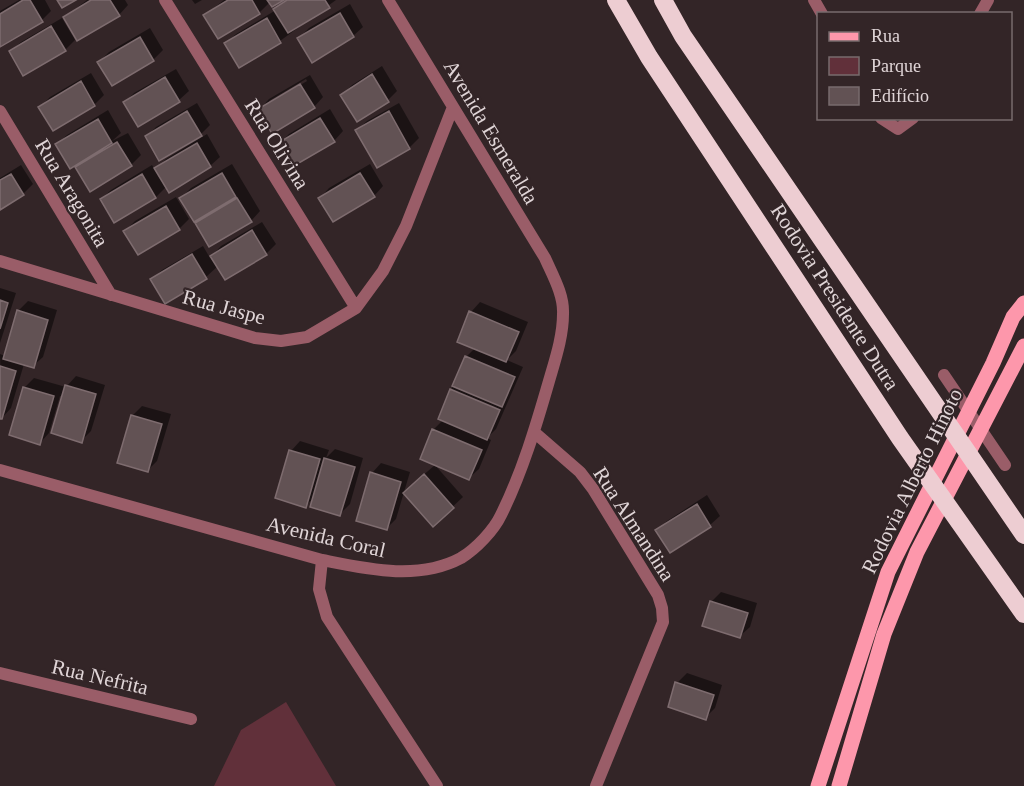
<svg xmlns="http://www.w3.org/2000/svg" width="1024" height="786" viewBox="0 0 1024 786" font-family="Georgia,serif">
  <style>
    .green { fill: #61303a }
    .shadow { fill: #0007; fill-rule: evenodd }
    .building { fill: #625254; stroke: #7e6c6f; stroke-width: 1.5 }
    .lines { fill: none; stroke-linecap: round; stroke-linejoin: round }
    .street { stroke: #9a5d68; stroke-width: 12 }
    .primary { stroke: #fd97ab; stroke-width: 15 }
    .highway { stroke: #edcdd2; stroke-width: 18 }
    .labels { text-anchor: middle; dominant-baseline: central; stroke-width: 4.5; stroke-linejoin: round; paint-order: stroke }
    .street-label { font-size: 21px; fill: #e0d5d7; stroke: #332527 }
  </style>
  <rect width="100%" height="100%" fill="#332527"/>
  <path class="green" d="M286,702l50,84h-122l27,-56z"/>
  <path class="shadow" d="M19,0h26l6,11 -9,9 -42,23v-32z
    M87,0h38l3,5 -9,10 -54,2z
    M192,0h10l-7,4z
    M224,0h57l-11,2 -11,11 -54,2z
    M284,0h52l-56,41 -54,2 10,-9 40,-24z
    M350,4l13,23 -10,9 -54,2 10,-10z
    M62,18l13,22 -10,10 -41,24 -13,-23 10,-9z
    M150,28l13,22 -10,10 -54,2 10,-10z
    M382,66l15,25 -9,9 -46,-5 10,-10z
    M176,69l13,22 -10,9 -54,2 9,-9z
    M91,73l13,22 -10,10 -54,2 10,-10z
    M310,75l13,22 -9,10 -54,2 9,-10zM306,79l1,2 -38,23v-3z
    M197,103l13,22 -9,9 -54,2 9,-9z
    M399,103l20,35 -10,10 -52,-18 10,-9z
    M330,109l13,22 -9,10 -54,2 9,-9z
    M108,110l13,23 -9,8 16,-8 13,22 -10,10 -54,2 9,-8 -29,-15 10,-9z
    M207,134l13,23 -10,9 -43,20 -11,11 -55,2 10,-9 41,-25 3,5 11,-11z
    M232,164l28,47 -9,10 -41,24 -29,-47 10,-10z
    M370,164l13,22 -9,10 -54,2 9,-10z
    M21,165l12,19 -10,10 -23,15v-31z
    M176,197l13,22 -10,10 -54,2 10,-10z
    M262,222l14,22 -10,10 -48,12 -12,11 -41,25 -13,-23 10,-9 41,-24 7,12 11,-12z
    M0,288l16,5 -16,50z
    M28,301l29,9 -14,47 -10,9 -9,-2 -13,44 -9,10 -2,-64 5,2 13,-45z
    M480,302l48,20 -12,29 -9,9 16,7 -27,62 -9,9 4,2 -12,29 -10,9 -36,-48 10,-10 8,-30 15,-33 9,-9 -4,-36z
    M76,376l29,9 -14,46 -10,10 -18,-45h-3l-11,37 -9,10 -16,-55 10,-10 32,9z
    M142,406l29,8 -14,47 -10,10 -15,-55z
    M300,441l29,9 -3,8 9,-9 28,9 -13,46 -10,10 -26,-16 -9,8 -14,-55z
    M381,463l29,9 -14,47 -9,9 -15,-55z
    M435,465l28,32 -30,28 -19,-42z
    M707,495l13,21 -10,9 -40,26 -13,-21 10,-9z
    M721,592l36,11 -7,24 -10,9 -29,-34z
    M687,673l35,12 -7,23 -10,10 -28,-35z"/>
  <path class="building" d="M23,0h7l13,22 -43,25v-33z
    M57,0h19l-14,8z
    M91,0h19l10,16 -43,25 -14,-24z
    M228,0h24l8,14 -42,25 -15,-24z
    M267,0h17l-12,7z
    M287,0h38l5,8 -42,25 -15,-24z
    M340,13l14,24 -42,26 -15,-25z
    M267,18l14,25 -42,25 -15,-25z
    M51,26l15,25 -43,25 -14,-25z
    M140,37l14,24 -42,25 -15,-24z
    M372,74l17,28 -32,20 -17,-27z
    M165,77l15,25 -42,25 -15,-25z
    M81,81l14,25 -42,25 -15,-24z
    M300,84l15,24 -43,26 -14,-25z
    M187,111l15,25 -43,25 -14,-25z
    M389,111l21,38 -33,19 -22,-38z
    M320,118l15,24 -43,25 -14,-24z
    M98,119l14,24 -42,26 -15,-25z
    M117,142l15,24 -42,26 -15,-25z
    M197,143l14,24 -42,26 -15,-25z
    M222,173l14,24 -42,25 -15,-24z
    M360,173l15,24 -42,25 -15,-24z
    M11,174l13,21 -24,15v-30z
    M142,174l14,24 -42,25 -14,-24z
    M237,198l15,24 -43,25 -14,-24z
    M166,206l14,24 -42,25 -15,-24z
    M252,230l15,25 -42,25 -15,-24z
    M192,254l15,25 -42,25 -15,-25z
    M0,300l8,3 -8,26z
    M17,310l31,10 -14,48 -31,-9z
    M469,311l50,21 -13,30 -49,-20z
    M465,356l50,21 -13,30 -50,-21z
    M0,366l16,5 -14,48h-2z
    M65,385l31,9 -14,49 -31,-10z
    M23,387l31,9 -14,49 -31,-10z
    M450,389l50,21 -13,30 -49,-21z
    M131,415l31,9 -14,48 -31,-9z
    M432,429l50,21 -13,30 -49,-21z
    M289,450l31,9 -14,49 -31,-10z
    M324,458l31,9 -15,49 -30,-9z
    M370,472l31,10 -14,48 -31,-9z
    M424,474l30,34 -21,19 -30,-34z
    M697,504l14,23 -41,26 -15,-23z
    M710,601l38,12 -8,25 -38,-12z
    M675,682l39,13 -8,25 -38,-13z"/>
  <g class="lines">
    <path class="street" d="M165,0l191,308
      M814,0l8,14
      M980,14l8,-14
      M0,111l111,184
      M881,118l17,11 15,-11
      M0,261l255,77 26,3 26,-4 49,-29 27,-37 23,-45 47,-119
      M944,375l61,90
      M534,432l46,40 13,17 65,106 4,13 1,14 -67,164
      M0,470l322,90c45,9 96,21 139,-2 15,-9 33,-28 40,-43 21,-42 35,-89 48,-134 6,-21 14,-44 14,-67 1,-19 -10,-38 -18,-56l-157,-258
      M322,560l-3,29 8,28 110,169
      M0,673l191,46"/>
    <path class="primary" d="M818,786l70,-214 105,-209 20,-46 11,-14
      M839,786l45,-152 33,-82 107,-206"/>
    <path class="highway" d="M616,0l33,57 251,381 124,176
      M663,0l20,36 341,499"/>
  </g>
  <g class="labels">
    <g class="street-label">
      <text transform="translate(491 132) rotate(59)">Avenida Esmeralda</text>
      <text transform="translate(277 144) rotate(58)">Rua Olivina</text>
      <text transform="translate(72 193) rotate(59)">Rua Aragonita</text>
      <text transform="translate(835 297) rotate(57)">Rodovia Presidente Dutra</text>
      <text transform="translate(224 307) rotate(15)">Rua Jaspe</text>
      <text transform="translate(912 481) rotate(-64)">Rodovia Alberto Hinoto</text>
      <text transform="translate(634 524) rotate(57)">Rua Almandina</text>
      <text transform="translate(326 537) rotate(13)">Avenida Coral</text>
      <text transform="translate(100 677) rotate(13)">Rua Nefrita</text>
    </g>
  </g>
  <rect x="817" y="12" width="195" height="108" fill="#332527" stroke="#786b6d" stroke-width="1.5"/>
  <rect x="829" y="32" width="30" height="9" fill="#fd97ab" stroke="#786b6d" stroke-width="1.5"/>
  <text x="871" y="42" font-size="18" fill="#e0d5d7">Rua</text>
  <rect x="829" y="57" width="30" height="18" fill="#61303a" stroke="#786b6d" stroke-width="1.5"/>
  <text x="871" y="72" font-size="18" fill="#e0d5d7">Parque</text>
  <rect x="829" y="87" width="30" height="18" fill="#625254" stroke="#786b6d" stroke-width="1.5"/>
  <text x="871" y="102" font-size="18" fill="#e0d5d7">Edifício</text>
</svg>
